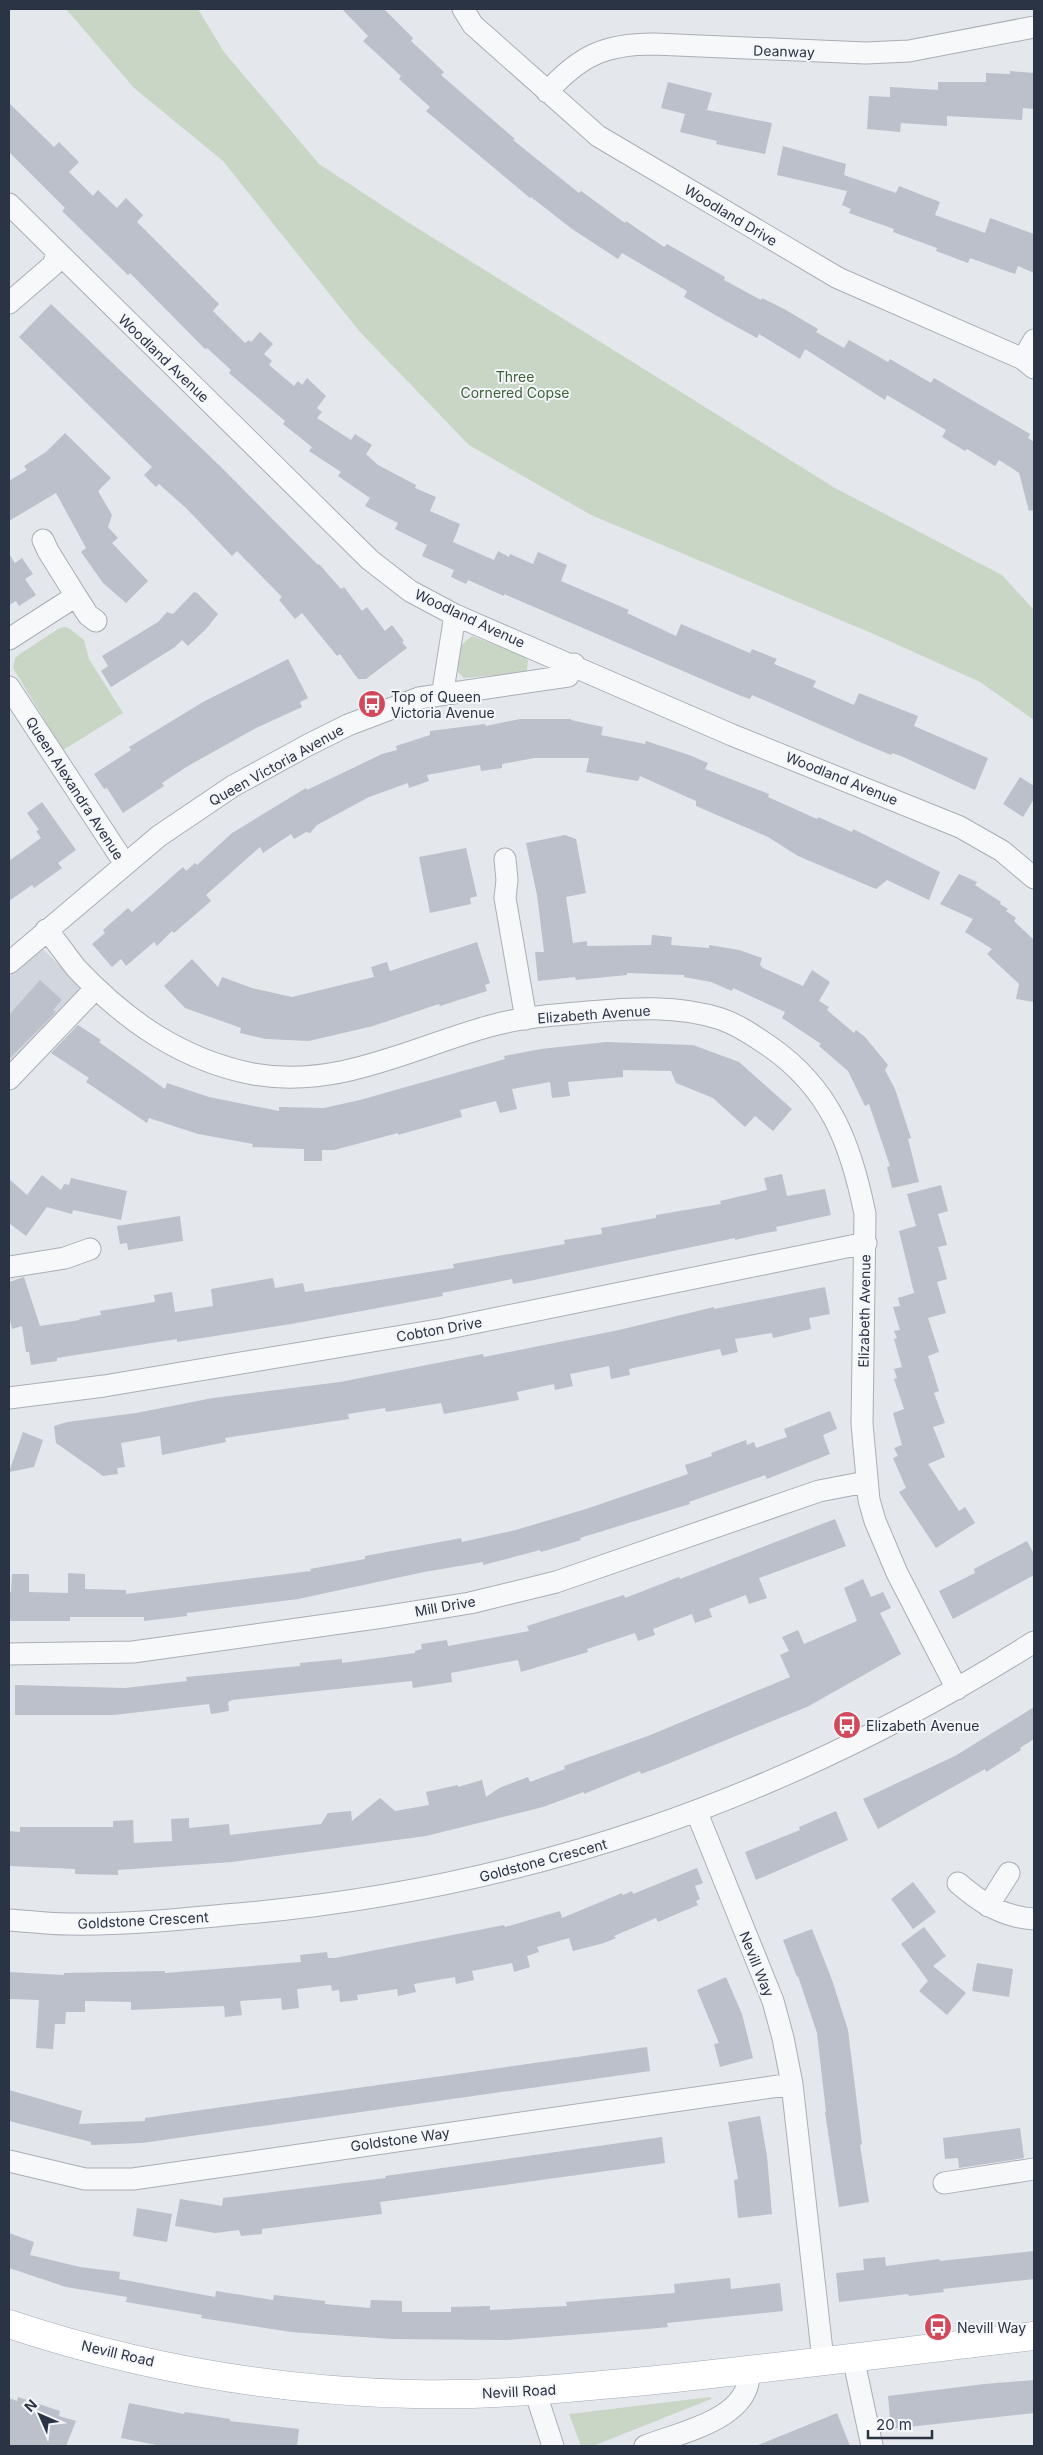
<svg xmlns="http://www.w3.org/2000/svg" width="1043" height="2455" viewBox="0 0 1043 2455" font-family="Inter,sans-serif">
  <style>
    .built { fill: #d2d6de }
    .green { fill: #c9d6c5 }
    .building { fill: #bbc0ca }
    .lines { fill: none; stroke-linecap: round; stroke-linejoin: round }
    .minor-casing { stroke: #a9aeb7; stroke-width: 23 }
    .major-casing { stroke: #a3abb8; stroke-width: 29 }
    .minor { stroke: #f7f8fa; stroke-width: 21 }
    .major { stroke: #fff; stroke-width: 28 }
    .labels { text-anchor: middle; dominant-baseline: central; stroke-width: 4; stroke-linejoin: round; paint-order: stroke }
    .street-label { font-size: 14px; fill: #2b3445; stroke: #f4f6f9 }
    .park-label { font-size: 14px; fill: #3f6138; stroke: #f4f6f9 }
    .poi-label { font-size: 14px; fill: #2b3445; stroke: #f4f6f9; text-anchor: start }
  </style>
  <rect width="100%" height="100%" fill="#e4e7ec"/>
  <path class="built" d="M39,946l45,42 -75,80v-97z"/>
  <path class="green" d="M66,9h132l26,43 95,112 87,57 429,267 167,87 32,35v110l-54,-38 -104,-47 -285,-120 -122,-70 -109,-113 -137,-171 -89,-73z
    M65,627l5,2 14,11 5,19 34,54 -60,37 -50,-82 2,-10 5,-4 38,-25z
    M472,636l50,19 6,5 -1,10 -4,3 -59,5 -8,-8 5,-25z
    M711,2397v2l-118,47h-12l-12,-32z"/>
  <path class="building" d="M342,9h42l29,29 -2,3 33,31 -3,3 74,64 -2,1 66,53 2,-2 44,32 1,-2 38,26 3,-3 58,33 -1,3 37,20 1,-2 24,12 32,19 -2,3 28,16 5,-8 39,22 2,-3 41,24 3,-5 96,56 -2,4 6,4v68l-5,1 -10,-38 -20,-13 -4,6 -28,-17 -2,2 -23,-14 4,-7 -59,-35 -2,5 -80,-51 -5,10 -41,-25 -2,4 -33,-18 -40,-23 3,-6 -65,-38 -4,6 -46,-30 -41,-32 -1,1 -104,-87 4,-4 -31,-28 2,-3 -38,-35 5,-5z
    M1010,71l24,2v36l-11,-1 -1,12 -75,-4v10l-46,-3 -1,9 -33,-3 2,-33 21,1v-10l48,3v-8h48v-9l24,1z
    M668,82l44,11 -5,17 65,13 -7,31 -49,-10 1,-3 -37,-9 5,-18 -24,-6z
    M9,103l45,44 5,-5 20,20 -10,10 24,24 5,-6 19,18 9,-10 17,17 -6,7 82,82 -6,7 32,32 4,-3 2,2 9,-10 13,12 -9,10 8,7 -3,4 25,21 4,-5 4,4 5,-7 19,18 -9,12 5,4 -5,6 34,22 4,-6 17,11 -6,9 12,11 38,20 -1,3 21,9 -6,14 30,13 -7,18 41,18 4,-9 11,6 1,-3 23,10 5,-12 29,13 -6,16 68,29 -2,3 49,23 5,-12 69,29 2,-4 25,10 -3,5 42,17 -3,6 41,18 5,-12 59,23 -4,10 74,32 -13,32 -74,-34 -9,-3 -1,2 -29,-12 -110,-48 -2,4 -9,-3 -237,-102v2l-36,-16 -2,4 -15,-7 3,-7 -32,-14 5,-11 -32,-16 3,-6 -33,-17 5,-8 -32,-22 3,-4 -32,-21 3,-4 -29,-23 2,-3 -56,-48 2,-3 -24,-22 -2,1 -75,-76 -2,2 -66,-64 3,-3 -56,-56z
    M783,146l63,18 -2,11 52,18 3,-7 41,16 -5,13 50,18 5,-15 44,16v39l-16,-7 -3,8 -45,-16 -2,5 -32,-12 1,-3 -44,-16 1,-3 -45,-16 2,-4 -9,-4 5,-14 -70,-16z
    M51,304l170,163 97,98 1,-1 22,25 3,-2 18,24 5,-4 18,24 7,-6 12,16 -2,1 5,6 -41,31h-8l-18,-25 -3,2 -35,-43 -7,6 -16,-19 3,-3 -45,-46 -5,5 -46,-48 -27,-24 -3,3 -12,-12 8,-8 -133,-130z
    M65,433l46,45 -13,13 14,24 -4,12 10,11 -6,5 36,38 -22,22 -23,-20 -22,-31 5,-4 -30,-55 -47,28v-40l18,-11 -3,-4 22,-14z
    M9,554l6,9 7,-5 11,16 -8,5 11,16 -17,11 -3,-5 -7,4z
    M194,592l3,1 21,21 -12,15 -18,17 -6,-6 -7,7 -64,40 -10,-16 7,-5 -6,-10 56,-34 9,-10 6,2z
    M288,659l20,39 -8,4 2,5 -46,21 -68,38 -26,17 2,3 -41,27 -16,-25 -3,1 -10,-15 37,-24 -2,-3 74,-45z
    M520,719h51v1l32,7 -2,8 44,9 1,-3 43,14 19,8 -3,6 64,25 -1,3 49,22 1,-2 34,15 1,-3 87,43 -11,28 -42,-20 -11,9 -78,-33 -30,-19 -72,-31v-5l-56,-25 -2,5 -52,-9 3,-14h-55l-32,6v4l-21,3 -1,-6 -53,10 2,6 -20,7 -1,-5 -39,14 -52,28 -7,8 -4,-1 -12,7 -3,-5 -28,19 -3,-6 -54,48 5,6 -37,32 -2,-2 -15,15 -3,-4 -28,24 -5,-7 -9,8 -20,-23 13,-11 -2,-3 25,-22 4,4 51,-45 3,4 9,-8 2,2 35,-32 74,-45 1,2 75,-36 15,-4 -1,-4 34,-11v-4l55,-7 1,2z
    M1020,777l14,9v13l-11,18 -20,-13z
    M42,802l34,48 -18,13 4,5 -28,20 -2,-3 -23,16v-40l32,-23 -5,-7 3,-1 -12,-17z
    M565,835l11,4 10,54 -20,4 7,46 14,-2v5l64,-1 1,-10 20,2 -1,8 38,3v-3l30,5 23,8 -2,7 3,3 40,18 9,-16 18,12 -11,19 10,6 -2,3 27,23 2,-3 9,7 23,28 -3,5 10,19 16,49 -3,1 11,43 -27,6 -5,-21 3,-1 -21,-62 -4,2 -17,-35 -29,-25 2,-2 -39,-26 3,-6 -52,-24 -1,3 -21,-9 -27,-5v-2l-57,-2v2l-51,5 -1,-3 -37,4 -3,-29h9l-7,-57 -11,-52z
    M466,848l11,48 -7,2 1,6 -41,9 -11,-56z
    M959,874l18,8 -2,3 26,17 -1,2 8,5 -2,2 10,7 -2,3 20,19v62l-18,-3 3,-15 -32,-30 5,-5 -27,-17 8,-13 -33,-15z
    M477,942l13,41 -5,2 2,6 -47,15 -1,-2 -66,22 -64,15 -43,-2 -26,-6 1,-5 -56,-20 -21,-22 28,-27 26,28 4,-10 30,11 40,9 82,-20 -3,-10 16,-5 3,9z
    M40,980l22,20 -9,10 3,2 -47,47v-44z
    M78,1025l23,15 -2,2 66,47 2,-6 42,14 70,14v-4l45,1 36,-8 145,-41 -1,-3 37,-7 65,-7 87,3 46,17 53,47 -19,22 -18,-15 -10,11 -32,-29 -37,-15 -5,-12 -48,-1v7l-55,5 2,14 -18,2 -2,-16 -38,7 5,20 -17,4 -4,-12 -36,9 2,7 -64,18v-2l-64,17h-12v11h-18v-12l-52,-2 1,-3 -55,-10 -49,-16 -2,5 -61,-41 3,-4 -38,-25z
    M782,1174l5,22 38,-7 6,26 -55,12 1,4 -21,4 -21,5v-2l-201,42 -21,4 -1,-5 -70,14 1,3 -152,28 -114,18v-3l-120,19v3l-26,4 -2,-13h-3l-4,-26 -10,3 -3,-13v-34l15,-5 16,49 40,-6 -1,-1 22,-4 -1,-4 55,-9 -1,-7 18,-3 3,20 38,-6 -2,-17 62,-11 2,10 28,-5 2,9 149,-24 -1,-4 112,-20 -1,-4 38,-6 -1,-6 55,-10v-3l65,-11 -1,-3 47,-11 -3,-12z
    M42,1175l19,15 3,-6 5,1 2,-7 56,13 -6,29 -48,-10 -1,4 -25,-7 -21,29 -17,-13v-44l18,16z
    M941,1185l7,26 -10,3 9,31 -9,2 9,32 -10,3 9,31 -18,5 11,34 -11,4 11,35 -5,2 11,30 -12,4 12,30 -17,7 31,47 6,-4 10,16 -39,25 -37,-56 7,-4 -13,-30 5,-2 -4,-8 8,-3 -9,-32 11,-4 -10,-30 3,-1 -3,-9 8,-2 -8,-28 3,-1 -3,-7 6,-1 -7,-23 7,-1 -2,-8 16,-5 -15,-62 17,-5 -9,-32z
    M180,1216l3,25 -55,9 -1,-7 -7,1 -3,-18z
    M825,1287l5,27 -21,4 2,11 -38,9 -1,-5 -37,6 3,13 -16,4 -2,-7 -91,20 1,6 -19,4 -2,-13 -39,8 3,12 -18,4 -1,-6 -37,8 2,8 -75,14 -3,-11 -55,9 -1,-4 -37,6 1,5 -124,19 1,4 -64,13 -2,-19 -39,7 4,24 -8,1 1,6 -15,2 -47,-33 -2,-17 13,-4 69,-9 77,-15 127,-16 143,-28 1,3 135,-27 95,-23v2z
    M830,1411l7,18 -14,6 7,19 -63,25 -2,-4 -8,3 -68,24 1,2 -110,34 1,2 -40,12 -1,-2 -57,15v-3l-59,10 -126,27 -111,14v3l-43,5v-4h-74v4h-61v-29h2l1,-18h17v18l39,1v-20l17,1v15l41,1v4l185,-23 -1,-2 55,-10v-3l96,-18 1,4 54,-12 73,-22 99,-34 -3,-9 27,-9 -1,-3 35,-13 1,5 7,-3 2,6 31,-11 -3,-8z
    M23,1432l20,8 -9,27 -25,5z
    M835,1519l11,27 -87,32 8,20 -18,6 -3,-9 -37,14 3,8 -17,6 -3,-9 -39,15 2,6 -17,6 -3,-8 -48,16 1,3 -67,20 -3,-12 -67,13 1,9 -39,6 -1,-7 -180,19 -4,2 1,9 -18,3 -2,-10 -95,11h-99v-30l110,3 62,-7 -1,-4 114,-11v-3l42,-4v4l73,-10v-2l7,-2 -1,-5 26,-4 1,6 81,-15 -2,-5 97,-31 1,3 54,-21 1,2z
    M1027,1541l7,13v21l-81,44 -14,-28 36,-18 -1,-4z
    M863,1579l8,18 12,-5 8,16 -11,5 21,41 -94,53 -147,60 -19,7 -1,-3 -56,23v-2l-41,15 -117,29 -194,26 -114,8v5l-43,-1v-5l-66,-3v-35l11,1v-5h93v-6l20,-1 1,23 38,-2 -1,-22 18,-1v10l40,-4 1,11 91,-11 7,-11 23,-2 1,10 28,-23 15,13 34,-6 -3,-13 32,-7v2l24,-7 4,17 13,-9 29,-11 2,5 35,-13 -1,-3 84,-30 142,-59 -10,-22 9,-4 -7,-14 16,-7 6,14 53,-23 -13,-33z
    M1034,1707v32l-14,9 1,2 -35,22 -1,-3 -107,60 -15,-30 92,-43z
    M836,1811l12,29 -92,40 -11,-28 55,-22 -1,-3z
    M697,1868l6,15 -8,3 5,13 -4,2 2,4 -40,17 -2,-4 -42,18 2,2 -12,5 -31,8 -4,-13 -32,9 2,5 -12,4 3,11 -16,5 -2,-9 -40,8 2,9 -18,4 -1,-7 -41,7 2,8 -18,4 -1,-7 -40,6 1,5 -18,2 -1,-12 -7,1 -1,-6 -34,4 2,19 -17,2 -1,-12 -41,3 2,14 -17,2 -1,-11 -93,4v-8l-46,-1v11h-19l-1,12h-10l-2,25 -17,-1 3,-48 -30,-1v-27l55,3v-2l101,-2v2l136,-11 -1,-7 27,-3 1,6h7l169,-33 1,2 55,-16 2,7 60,-25 1,2 9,-4 1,3z
    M913,1882l23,30 -23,17 -22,-30z
    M924,1927l22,29 -13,10 33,27 -19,22 -28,-24 9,-10 -27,-37z
    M812,1929l20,51 16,50 14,114 -2,1 9,57 -30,5 -14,-95h1l-9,-79 -19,-57 -1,1 -14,-37z
    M977,1963l36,6 -4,28 -37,-6z
    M726,1977l16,37 11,44 -33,9 -6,-23 5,-1 -22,-53z
    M647,2047l3,24 -508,72 -51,2v-3l-82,-21v-31l73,21 -3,13 66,-3v-3z
    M760,2116l7,40 5,58 -34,4 -4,-38 4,-1 -10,-57z
    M1020,2128l4,30 -65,10 -1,-10 -13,1 -2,-21z
    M662,2137l3,26 -285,39 2,12 -120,15v5l-21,2 -2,-6 -24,3 -40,-7 5,-27 42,7 1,-8 163,-20 -1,-2z
    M137,2208l35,6 -5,28 -34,-6z
    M9,2233l25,9 -4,13 50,12 40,5 -1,7 96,18 1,-6 57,9 1,-5 51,6v3l45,4 1,-8 31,1v11h49v-5l39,-1v4l77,-4 -1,-4 109,-9 -1,-9 56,-6 1,11 49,-6 3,28 -116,12 1,4 -21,2 -139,11 -117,-1 -100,-7 -90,-14 1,-3 -76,-13 1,-5 -61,-10 -57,-19z
    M1034,2251v28l-91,10 1,3 -35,4 -1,-2 -69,8 -3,-29 28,-3 -1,-11 22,-2 1,9 53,-7 1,2z
    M1034,2380v33l-143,16 -3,-33 96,-12z
    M18,2397l42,14 -1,5 17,5 -10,25h-57v-48l8,3z
    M129,2403l55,11 1,-2 45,7v2l69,8 -2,17h-136l-40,-8z
    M837,2413l13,33h-92v-1z"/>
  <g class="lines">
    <g class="minor-casing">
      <path id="minor" d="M463,9l10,16 125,111 240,142 185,81 11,9
        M547,92c33,-36 57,-48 107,-48l212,9 43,-2 125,-24
        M9,204l361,356 40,31 45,24 277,120 228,92 42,24 32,27
        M9,303l44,-38 4,-11
        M1023,359l11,-19
        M76,596l12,19 8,6
        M9,639l67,-43 -28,-45 -5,-11
        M9,687l116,177
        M445,694l-1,-10 11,-69
        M505,859l2,21 -2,18 21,121
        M46,930c12,12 20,26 31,39 49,52 105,91 176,105 85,15 158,-26 237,-48 31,-9 66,-11 98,-14 44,-4 90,-7 133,7 18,6 33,17 48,27 61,42 82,98 96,168l-3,210 7,76 6,21 22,52 60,116
        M9,963l150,-127 74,-50 75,-41 40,-20 71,-27 149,-22 6,-12
        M9,1079l87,-91
        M9,1267l56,-9 25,-9
        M9,1398l95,-12 340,-57 422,-86
        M9,1654l124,-2 250,-35 87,-14 86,-21 263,-91 47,-9
        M697,1813l76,188 10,37 9,46 31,276
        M958,1883c23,20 45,34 76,36
        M988,1906l21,-33
        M9,1920c19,1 39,4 59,4 53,1 105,-4 157,-9 294,-23 560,-116 809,-273
        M9,2161l76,18h48l659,-95
        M944,2183l90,-14
        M853,2357l19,89
        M535,2391l18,55
        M645,2446c36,-14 107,-27 104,-75"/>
    </g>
    <g class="major-casing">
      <path id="major" d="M9,2324c129,43 268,67 404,70 78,2 156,-6 233,-13 130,-13 259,-30 388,-45"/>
    </g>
    <use href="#minor" class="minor"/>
    <use href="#major" class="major"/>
  </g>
  <defs>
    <g id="bus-disc" transform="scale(1.4375)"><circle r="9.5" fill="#d1495b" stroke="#f4f6f9"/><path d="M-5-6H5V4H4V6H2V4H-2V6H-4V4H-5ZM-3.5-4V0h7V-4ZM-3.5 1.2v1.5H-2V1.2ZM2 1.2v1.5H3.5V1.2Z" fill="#fff"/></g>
  </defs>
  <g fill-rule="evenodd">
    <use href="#bus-disc" x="372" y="704"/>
    <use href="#bus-disc" x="847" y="1725"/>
    <use href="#bus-disc" x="938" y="2327"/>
  </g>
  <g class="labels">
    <g class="street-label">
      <text transform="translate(784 51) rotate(2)">Deanway</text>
      <text transform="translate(731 215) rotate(31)">Woodland Drive</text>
      <text transform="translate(164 358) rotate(44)">Woodland Avenue</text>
      <text transform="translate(470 618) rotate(25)">Woodland Avenue</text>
      <text transform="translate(276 765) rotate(-29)">Queen Victoria Avenue</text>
      <text transform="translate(842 778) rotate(22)">Woodland Avenue</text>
      <text transform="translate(75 788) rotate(57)">Queen Alexandra Avenue</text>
      <text transform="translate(594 1014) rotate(-4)">Elizabeth Avenue</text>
      <text transform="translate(864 1311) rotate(-89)">Elizabeth Avenue</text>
      <text transform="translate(439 1329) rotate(-10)">Cobton Drive</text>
      <text transform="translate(445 1606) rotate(-10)">Mill Drive</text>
      <text transform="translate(543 1860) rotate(-15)">Goldstone Crescent</text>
      <text transform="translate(143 1920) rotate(-3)">Goldstone Crescent</text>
      <text transform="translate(757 1964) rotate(68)">Nevill Way</text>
      <text transform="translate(400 2139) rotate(-8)">Goldstone Way</text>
      <text transform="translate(118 2353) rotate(13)">Nevill Road</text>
      <text transform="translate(519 2391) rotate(-3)">Nevill Road</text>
    </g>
    <g class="park-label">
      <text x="515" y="376">Three<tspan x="515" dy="16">Cornered Copse</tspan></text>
    </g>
    <g class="poi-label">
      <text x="391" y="696">Top of Queen<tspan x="391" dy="16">Victoria Avenue</tspan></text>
      <text x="866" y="1725">Elizabeth Avenue</text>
      <text x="957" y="2327">Nevill Way</text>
    </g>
  </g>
  <rect width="1043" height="2455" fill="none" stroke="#2b3445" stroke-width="20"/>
  <g transform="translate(40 2415) rotate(315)" stroke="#f4f6f9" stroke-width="4" paint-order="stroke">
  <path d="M0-4L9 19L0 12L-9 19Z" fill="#2b3445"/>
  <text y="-8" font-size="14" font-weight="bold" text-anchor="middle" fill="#2b3445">N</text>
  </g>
  <path d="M868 2430v8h64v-8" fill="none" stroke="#2b3445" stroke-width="2.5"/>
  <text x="876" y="2430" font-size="15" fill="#2b3445" stroke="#f4f6f9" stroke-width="4" paint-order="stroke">20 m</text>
</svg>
